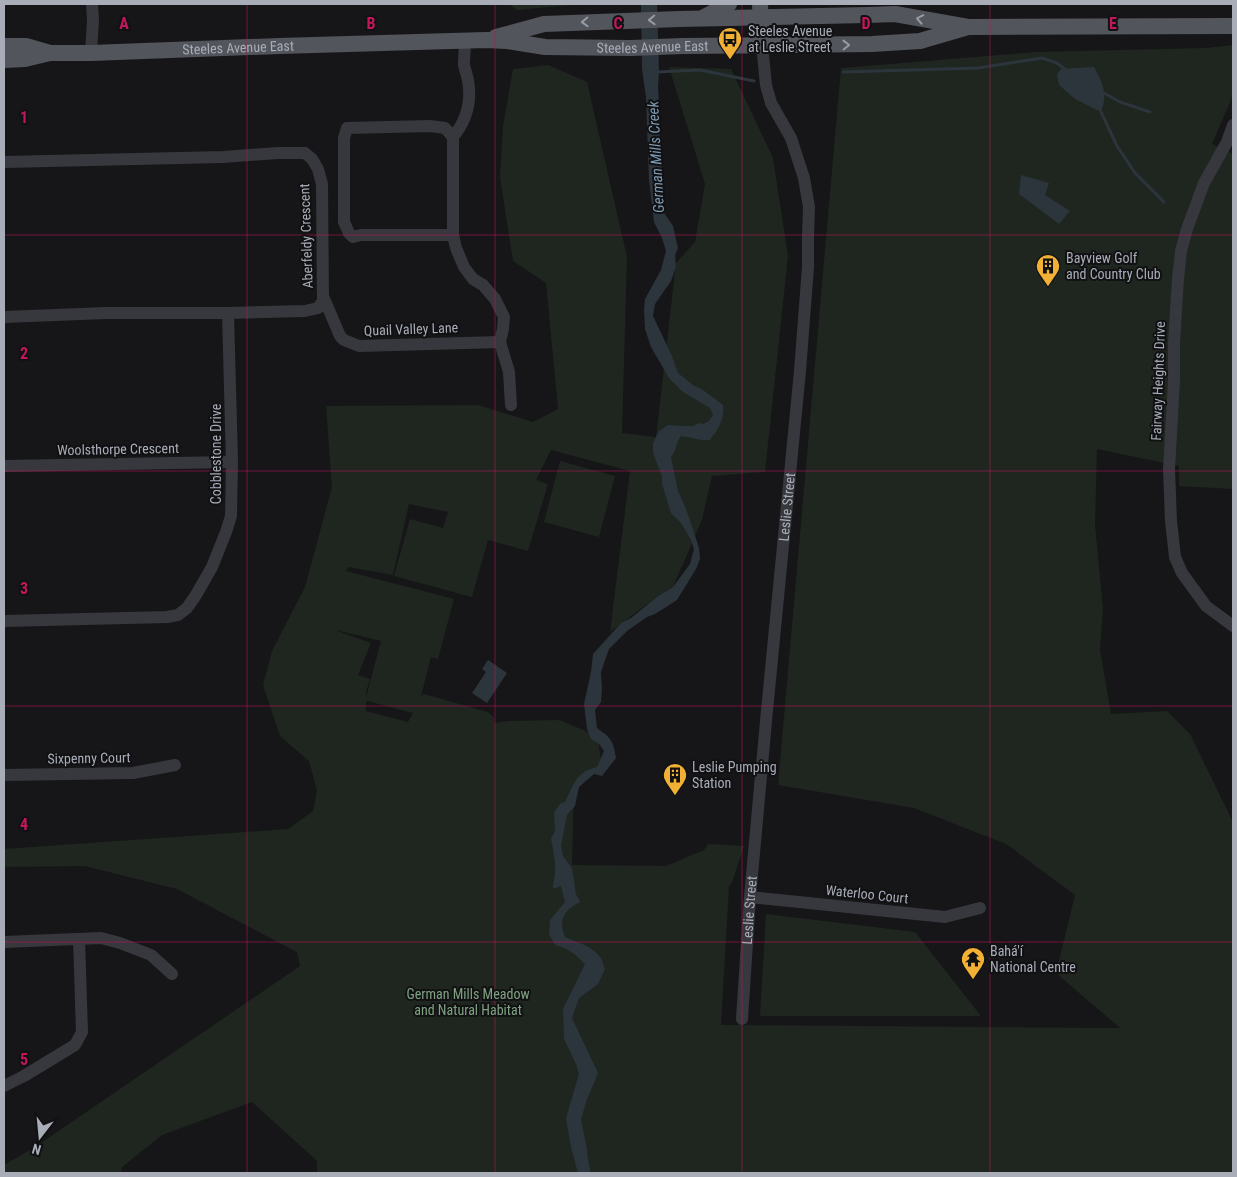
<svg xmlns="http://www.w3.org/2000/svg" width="1237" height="1177" viewBox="0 0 1237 1177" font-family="'Roboto Condensed',sans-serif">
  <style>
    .green { fill: #1e261f; fill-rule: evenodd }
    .water { fill: #2c353c }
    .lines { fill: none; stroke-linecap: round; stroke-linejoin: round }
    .stream { stroke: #2c353c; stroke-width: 3 }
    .minor { stroke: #37383d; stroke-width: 12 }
    .major { stroke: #53555c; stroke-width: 16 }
    .oneway { stroke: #979ba6 }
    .grid { fill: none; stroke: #c2185b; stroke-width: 1; stroke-opacity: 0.55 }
    .labels { text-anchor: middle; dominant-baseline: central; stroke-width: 4; stroke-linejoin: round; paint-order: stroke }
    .poi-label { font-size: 14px; fill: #a8adb8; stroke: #111113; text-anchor: start }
    .street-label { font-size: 14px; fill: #a8adb8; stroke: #111113 }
    .park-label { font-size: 14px; fill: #7fa381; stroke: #111113 }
    .water-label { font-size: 15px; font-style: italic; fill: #7f9bb3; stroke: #111113 }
    .grid-label { font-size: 16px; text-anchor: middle; font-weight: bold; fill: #c2185b; stroke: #111113; stroke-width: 4; stroke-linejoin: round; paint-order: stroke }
  </style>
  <rect width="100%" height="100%" fill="#161618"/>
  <path class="green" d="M509,4h73l-65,6z
    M1233,45v41l-2,14 -19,44 21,10v335l-54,-3v-20l-82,-17 -2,76 8,84 -3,41 11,64 56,-3 23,23 43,88v351h-916v-12l-65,-59 -90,33 -40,32 -1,6h-117v-8l31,-18 265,-181 -3,-14 -120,-63 -92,-23 -81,1v-18l284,-20 25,-18 4,-21 -8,-29 -29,-25 -17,-51 9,-34 33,-64 27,-100 -6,-81 152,-1 55,17 25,-13 -12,-126 -33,-22 -13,-84 3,-51 10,-57 35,-4 39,17 40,175 -5,176 34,4 20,-174 19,-21 10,-58 -36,-117 62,2 42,89 15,98 -23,216 -53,4 -10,44 -29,67 -15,9 -48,36 20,-161 -79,-21 -15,30 12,4 -20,67 -40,-11 -16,57 -78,-21 16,-57 33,9 5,-16 -39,-8 -16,71 -45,-8 -2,4 108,28 -16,60 -7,-2 -10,39 3,-2 64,18 6,6v5l15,-2 51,-1 37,16 5,29 -28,21 -2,79 94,1 38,-16 4,-6 36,2 -11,34 -4,7 -8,138 399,3 -64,-55 19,-78 -69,-51 -92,-36 -136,-23 63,-717 194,-16 171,-4zM332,629l49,12 -15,56v-5l4,-13 -12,-4 13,-32zM366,701h1l46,12 -5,9 -42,-11z
    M560,461l55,15 -16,61 -55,-15z
    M766,914l149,18 66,84h-221z"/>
  <path class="water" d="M641,4h16l2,68 -1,14 2,35 -1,24 3,20 -1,35 1,10 11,16 5,22 -3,7 1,12 -5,14 -16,23 -2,12 19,40 6,17 15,12 10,5 20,15c2,13 -5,25 -13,35 -10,1 -19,-3 -29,-4 -6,8 -4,14 -10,21l7,34 5,11 7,18 9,28 1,11 -4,10 -19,31 -22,14 -8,3 -20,14 -18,18 -8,23 1,17 -1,13 -6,8 2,18c15,11 16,12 19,30l-14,18 -8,-2 -15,13 -4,19 -8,9 -6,30 2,11 9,12 4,26 4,8c-16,8 -22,18 -15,35 11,5 28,9 35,20 3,3 3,8 5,12l-7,15 -19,14 -7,20 26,55 -12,29 -5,18 6,29 1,11 3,13h-13l-7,-26 -5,-29 13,-44 -3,-10 -12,-25 -1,-30 22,-45c-9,-9 -17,-16 -30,-19l-6,-11 1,-14 15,-18 -4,-16 -5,2h-3c0,-6 2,-11 2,-16 1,-11 -2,-22 -4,-33l4,-8 -1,-19 7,-9 4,-1c9,-18 11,-30 32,-35l7,-16 -5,-7 -8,-5 -4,-10 -3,-25 7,-32 2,-18 28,-31 10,-5 27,-22 15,-9 17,-23 4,-15 -3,-9 -10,-17 -10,-10 -9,-29v-8l-9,-23v-10l6,-12 9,-6 15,1h10l6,-3 4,1 6,-3 4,-6 -3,-7 -27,-16 -14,-14 -18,-31 -6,-18 -1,-20 1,-10 16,-29 5,-19 -4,-13 -8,-16 -5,-41 -3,-84 -4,-28z
    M1094,67c9,16 14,27 7,45l-26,-13 -16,-14 -2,-10 4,-6z
    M1021,175l28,8 -4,12 25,16 -11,13 -40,-30z
    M488,660l19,13 -20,30 -15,-10 14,-21 -4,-3z"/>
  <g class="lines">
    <path class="stream" d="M656,72l44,-2 54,11
      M843,72l135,-4 64,-10 15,5 8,6
      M1104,93l16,9 30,10
      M1101,112l16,34 18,27 29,29"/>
    <g class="minor">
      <path d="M465,40c0,8 -1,17 -1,25 1,5 3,10 4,15 4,22 -1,40 -15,57v98l3,13 8,19 9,12 10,6 12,14 9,18 -1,12 -3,13 9,30 2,33"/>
      <path d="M91,53l2,-33 -1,-16"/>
      <path d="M1233,125l-6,17 -23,41 -17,46 -6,22 -3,28 -4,64v38l-5,88 2,52 4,36 7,16 24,33 27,20"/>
      <path d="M453,137l-8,-9 -15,-2 -83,2 -3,10v84l5,11 4,4 8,-2h92"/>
      <path d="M4,162l219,-5 55,-4h27l7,6 6,10 4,15 1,117 -5,7 -13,3 -77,2h-122l-102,4"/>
      <path d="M323,296l17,40 4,4 15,6 141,-4"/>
      <path d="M4,466l228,-4"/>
      <path d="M4,621l163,-4 11,-2 9,-7 9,-13 16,-28 14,-35 5,-16 1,-54 -4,-149"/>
      <path d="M4,775l129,-2 42,-8"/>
      <path d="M750,897l195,20 35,-9"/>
      <path d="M4,942l97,-4 19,5 31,12 21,19"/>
      <path id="s1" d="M742,1019l8,-122 16,-176 34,-350 8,-104v-31l1,-29 -5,-29 -13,-40 -20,-35 -5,-18 -4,-40"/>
      <path d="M4,1086l20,-10 51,-31 7,-13 -3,-93"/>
    </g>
    <g class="major">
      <path d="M760,4l2,41"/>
      <path d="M704,17l25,-13"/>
      <path d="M496,37l48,-13 135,-5 188,-4 28,-1 73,13 265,-1"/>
      <path d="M4,46h22l24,7"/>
      <path id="s2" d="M4,60l21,-1 25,-6h41l188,-7 207,-6 21,1 38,6 86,1 52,-2 189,-2 48,-3 48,-14"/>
    </g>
  </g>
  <defs><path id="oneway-chevron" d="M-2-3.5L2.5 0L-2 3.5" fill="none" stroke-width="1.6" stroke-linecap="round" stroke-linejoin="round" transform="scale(1.25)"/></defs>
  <g class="oneway">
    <use href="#oneway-chevron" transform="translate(920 19) rotate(-169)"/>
    <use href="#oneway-chevron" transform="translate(652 20) rotate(178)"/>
    <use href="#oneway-chevron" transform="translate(585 22) rotate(178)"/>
    <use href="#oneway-chevron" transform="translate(846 45) rotate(-1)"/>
  </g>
  <path class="grid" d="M247,4v1169M495,4v1169M742,4v1169M990,4v1169M4,235h1229M4,471h1229M4,706h1229M4,942h1229"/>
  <defs>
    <g id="bus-pin" transform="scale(1.25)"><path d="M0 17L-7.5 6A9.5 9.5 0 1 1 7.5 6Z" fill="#f2b134" stroke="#111113"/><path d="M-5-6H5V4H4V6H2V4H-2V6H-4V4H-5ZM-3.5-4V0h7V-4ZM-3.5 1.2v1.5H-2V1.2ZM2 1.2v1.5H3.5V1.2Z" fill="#111"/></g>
    <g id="building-pin" transform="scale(1.25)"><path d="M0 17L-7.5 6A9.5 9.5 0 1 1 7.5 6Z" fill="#f2b134" stroke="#111113"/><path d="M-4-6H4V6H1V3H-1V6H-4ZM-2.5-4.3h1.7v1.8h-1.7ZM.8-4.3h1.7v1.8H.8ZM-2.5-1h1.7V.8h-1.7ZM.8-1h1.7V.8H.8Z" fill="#111"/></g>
    <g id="temple-pin" transform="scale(1.25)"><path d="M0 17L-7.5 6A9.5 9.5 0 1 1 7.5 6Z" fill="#f2b134" stroke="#111113"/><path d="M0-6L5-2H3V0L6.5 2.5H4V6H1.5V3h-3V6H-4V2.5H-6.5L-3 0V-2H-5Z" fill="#111"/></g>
  </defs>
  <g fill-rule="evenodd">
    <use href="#bus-pin" x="730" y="39"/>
    <use href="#building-pin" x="1048" y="266"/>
    <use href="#building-pin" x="675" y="775"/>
    <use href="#temple-pin" x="973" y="959"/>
  </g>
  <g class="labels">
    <g class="poi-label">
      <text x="748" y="31">Steeles Avenue<tspan x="748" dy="16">at Leslie Street</tspan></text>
      <text x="1066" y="258">Bayview Golf<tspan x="1066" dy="16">and Country Club</tspan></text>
      <text x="692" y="767">Leslie Pumping<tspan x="692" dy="16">Station</tspan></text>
      <text x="990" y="951">Bahá'í<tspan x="990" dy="16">National Centre</tspan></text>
    </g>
    <g class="street-label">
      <text stroke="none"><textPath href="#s2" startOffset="235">Steeles Avenue East</textPath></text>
      <text stroke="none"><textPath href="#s2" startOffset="650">Steeles Avenue East</textPath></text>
      <text transform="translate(306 236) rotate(-92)">Aberfeldy Crescent</text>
      <text transform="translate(411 329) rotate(-2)">Quail Valley Lane</text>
      <text transform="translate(1158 381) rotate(-88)">Fairway Heights Drive</text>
      <text transform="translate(118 449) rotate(-1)">Woolsthorpe Crescent</text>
      <text transform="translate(216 454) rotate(-90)">Cobblestone Drive</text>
      <text stroke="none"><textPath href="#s1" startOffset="514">Leslie Street</textPath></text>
      <text transform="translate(89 758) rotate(-1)">Sixpenny Court</text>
      <text transform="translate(867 894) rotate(6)">Waterloo Court</text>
      <text stroke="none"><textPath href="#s1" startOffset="109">Leslie Street</textPath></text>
    </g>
    <g class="park-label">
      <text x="468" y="994">German Mills Meadow<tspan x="468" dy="16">and Natural Habitat</tspan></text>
    </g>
    <g class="water-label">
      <text transform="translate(656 157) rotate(-93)">German Mills Creek</text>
    </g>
  </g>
  <g class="grid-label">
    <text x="124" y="29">A</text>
    <text x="371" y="29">B</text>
    <text x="618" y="29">C</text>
    <text x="866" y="29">D</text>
    <text x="1113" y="29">E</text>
    <text x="24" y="123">1</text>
    <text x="24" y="359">2</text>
    <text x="24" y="594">3</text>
    <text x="24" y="830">4</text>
    <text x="24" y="1065">5</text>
  </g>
  <rect width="1237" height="1177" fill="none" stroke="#a8adb8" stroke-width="10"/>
  <g transform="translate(40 1137) rotate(196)" stroke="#111113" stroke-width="4" paint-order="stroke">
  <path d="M0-4L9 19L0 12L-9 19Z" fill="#a8adb8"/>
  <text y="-8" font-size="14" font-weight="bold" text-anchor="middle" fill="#a8adb8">N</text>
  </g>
</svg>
